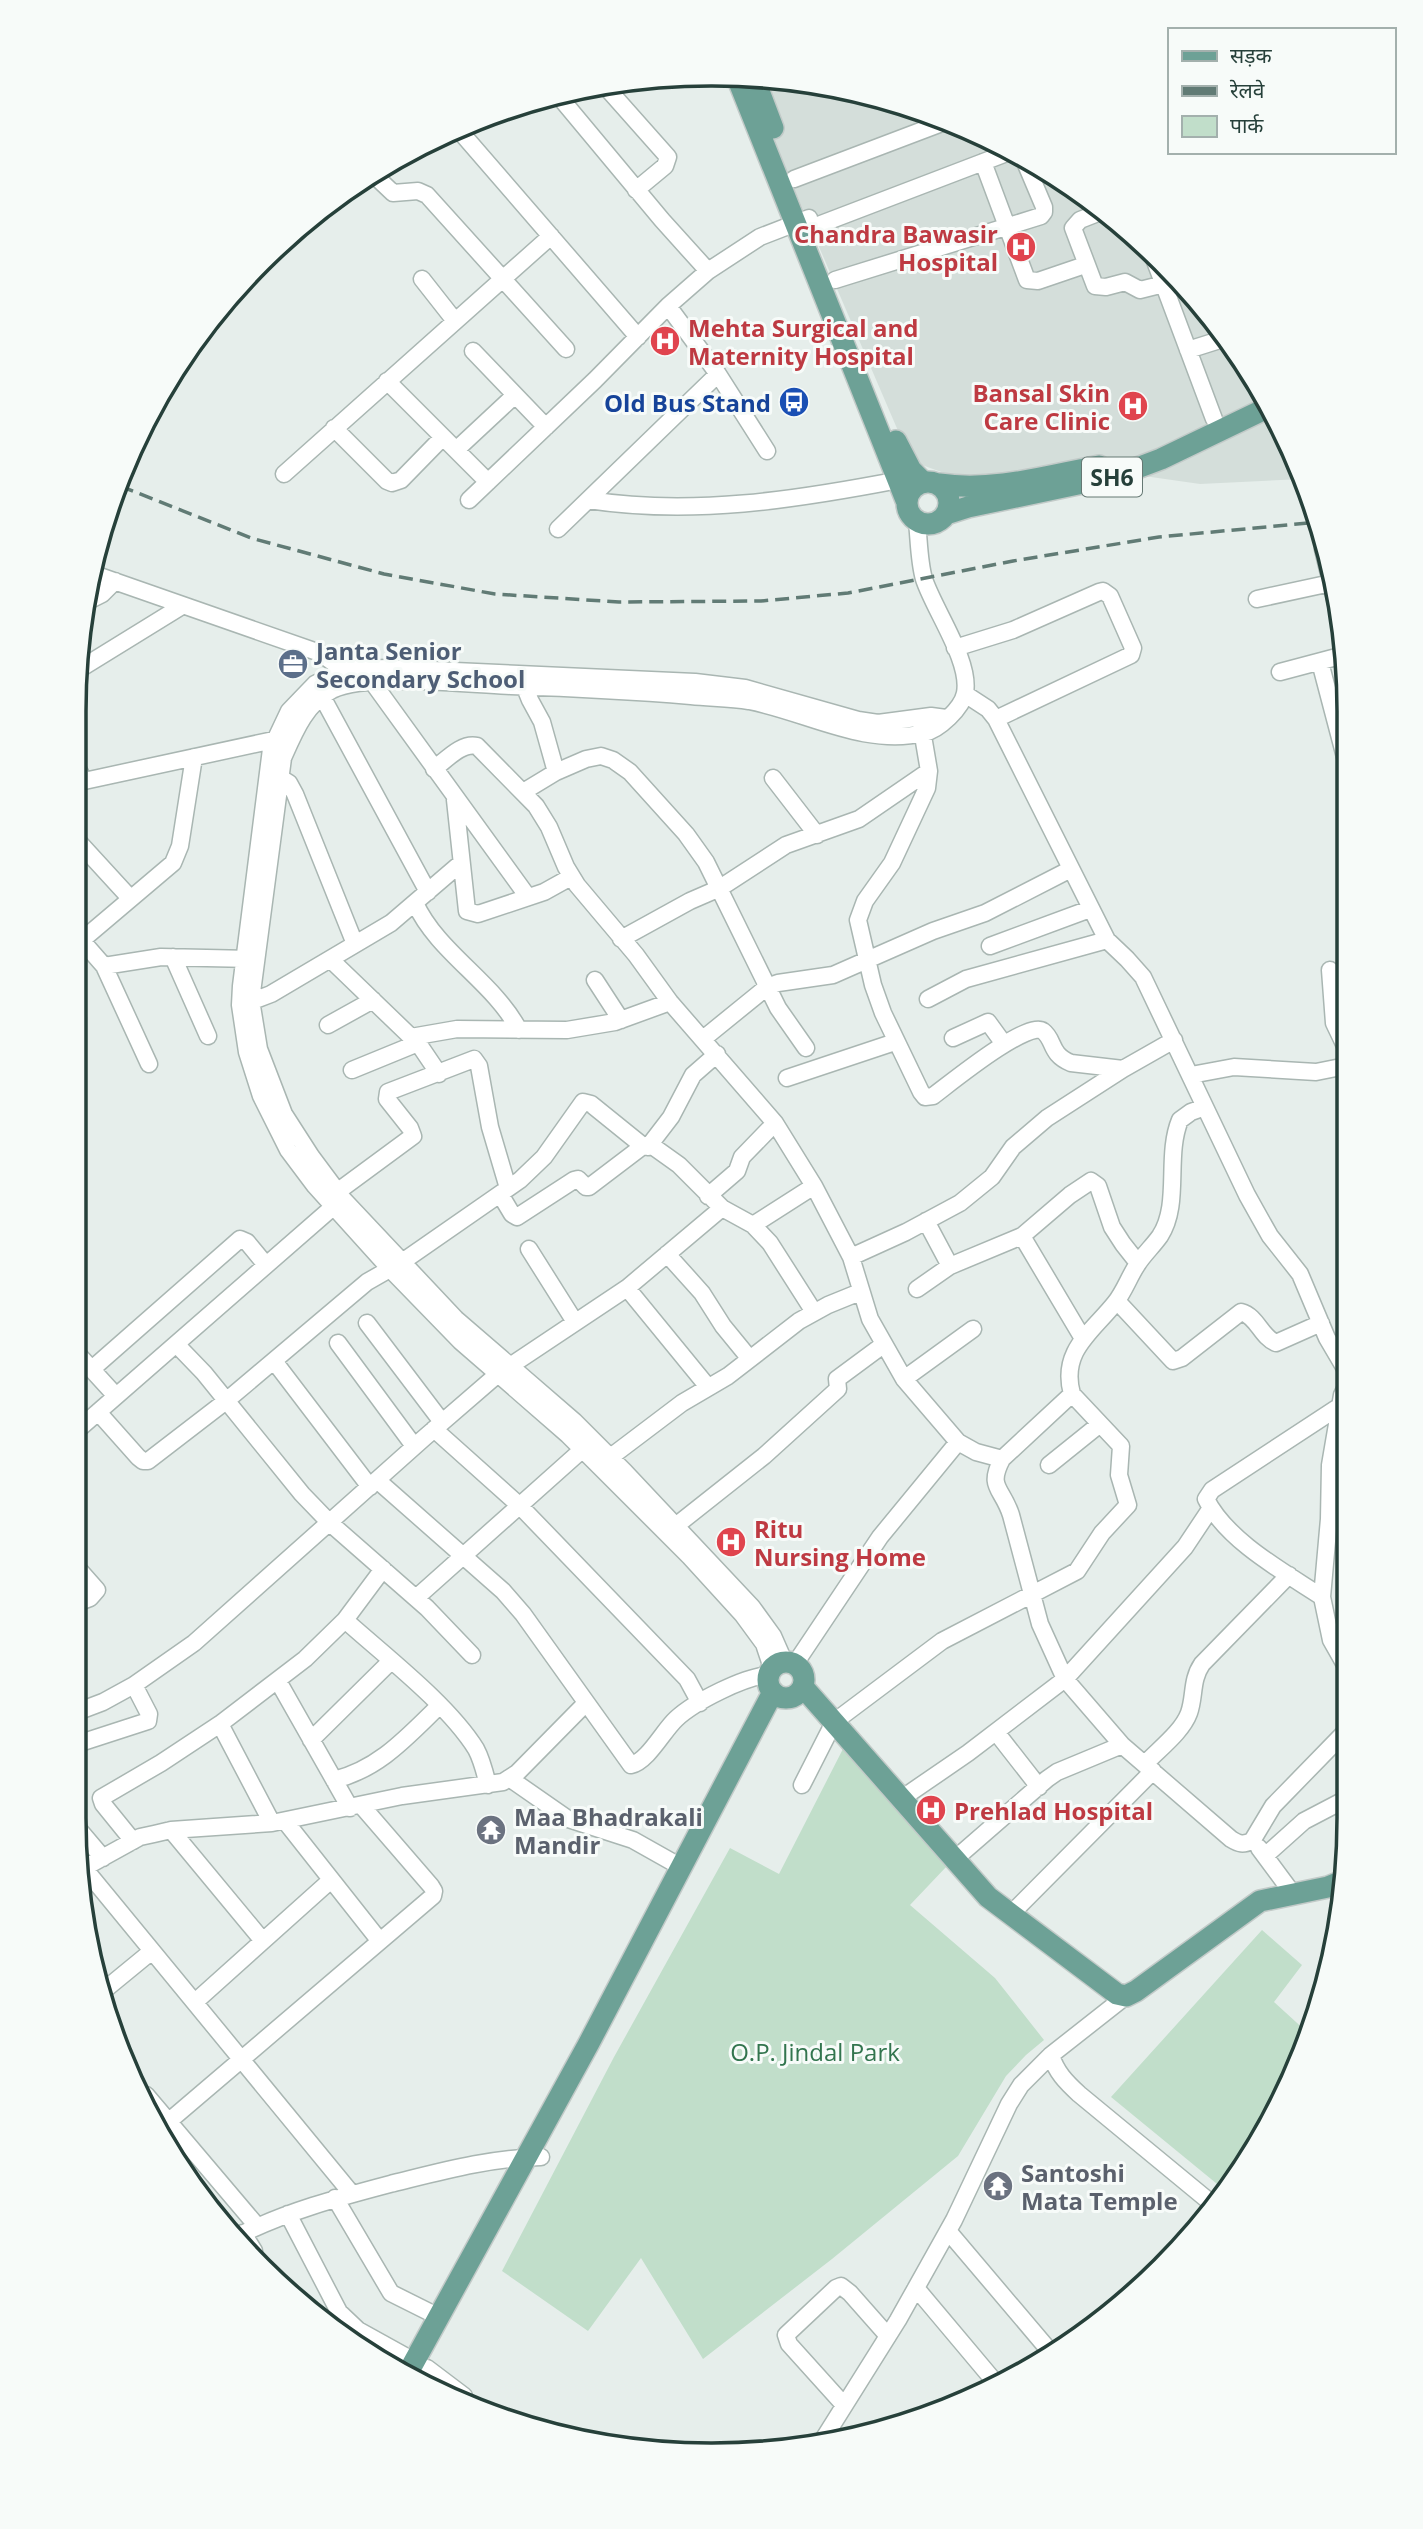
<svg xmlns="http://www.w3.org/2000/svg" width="1423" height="2529" viewBox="0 0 1423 2529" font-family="'Open Sans','Noto Sans Devanagari',sans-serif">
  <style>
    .built { fill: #d4deda }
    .green { fill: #c1deca }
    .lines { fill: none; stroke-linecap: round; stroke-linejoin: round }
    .minor-casing { stroke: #a9b6b2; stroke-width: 19 }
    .major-casing { stroke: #c2cac8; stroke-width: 24 }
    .minor { stroke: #fff; stroke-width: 16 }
    .major { stroke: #6da196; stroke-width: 21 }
    .rail { stroke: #617b75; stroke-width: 3.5; stroke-dasharray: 14 7; stroke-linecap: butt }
    .labels { text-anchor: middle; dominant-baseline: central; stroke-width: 6; stroke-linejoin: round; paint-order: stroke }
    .shield { fill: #f7fbf9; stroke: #657873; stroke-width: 2 }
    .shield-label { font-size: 23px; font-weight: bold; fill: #26403a }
    .health-label { font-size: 24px; font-weight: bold; fill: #be3a42; stroke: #f7fbf9; text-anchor: start }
    .transit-label { font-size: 24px; font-weight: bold; fill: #164399; stroke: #f7fbf9; text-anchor: end }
    .service-label { font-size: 24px; font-weight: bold; fill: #4e5e75; stroke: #f7fbf9; text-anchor: start }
    .worship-label { font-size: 24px; font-weight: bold; fill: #5b616d; stroke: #f7fbf9; text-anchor: start }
    .park-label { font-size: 24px; fill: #32754e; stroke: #f7fbf9 }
    .rim { fill: none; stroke: #26403a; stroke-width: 3.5 }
  </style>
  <rect width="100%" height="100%" fill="#e6eeeb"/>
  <path class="built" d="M746,77l48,2 122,28 114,52 102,73 110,125 60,122 -102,5 -119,-17 -104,18 -66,-24z"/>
  <path class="green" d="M845,1745l102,121 -37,39 85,73 49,62 -18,15 -20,21 -48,80 -126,103 -129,100 -62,-101 -53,73 -86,-60 112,-214 116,-209 49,26z
    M1262,1930l40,35 -28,37 33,30 -43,104 -42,52 -111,-91z"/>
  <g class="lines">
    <g class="minor-casing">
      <path id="minor" d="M605,86l63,71 -3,9 -29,24
        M557,94l105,126 46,51
        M458,129l180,208
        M983,162l44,118 11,1 47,-16
        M373,174l20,19 25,-2 9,4 139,154
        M794,179l153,-58
        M1103,211l-23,9 -7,8 22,58 11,1 19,-5 15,8 24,-6
        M813,227l199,-76
        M1153,256l61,163
        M422,279l33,42
        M835,280l206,-64 3,-4v-5l-22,-52
        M668,306l50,68 49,77
        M1188,350l38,-12
        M473,351l73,76
        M387,381l101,101
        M334,428l53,53 5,2 9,-3 42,-43
        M456,450l59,-55
        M284,474l267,-238
        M469,500l126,-120 73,-74 40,-35 52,-34 49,-19
        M588,500c104,16 207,0 311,-20
        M558,529l160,-155
        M1323,549l21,87
        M91,573l229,80 29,21
        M1257,599l74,-16
        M86,602l16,-8 13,-13
        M955,648l58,-18 86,-38 4,-1 7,5 23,52 -2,7 -135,64
        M1320,662l25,95
        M75,672l107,-66
        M1280,672l64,-17
        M368,676l160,221
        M522,680l8,20 12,22 14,50
        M318,689l110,203
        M965,694l23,15 8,10 111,221 20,19 16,18 104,218 23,41 30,38 27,64 20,34
        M921,724l8,47 -2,17 -35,75 -27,38 -7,19 15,65 10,28 38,79 4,5 8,-1c15,-11 94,-76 110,-65 12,9 6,23 28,32l52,6
        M75,763l9,18
        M434,769c12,-9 28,-27 43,-23l59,60 13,21 17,40 11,18 59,70 34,47 105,121 39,63 37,71 19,62 34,60 54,63 18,10 26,7c-15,29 0,28 9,56l29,109 25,55 57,66 109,94c8,5 12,6 21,2l21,-35 75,-77
        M276,775l13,8 6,11 60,150
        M773,778l44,57
        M75,783l208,-45
        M523,792l33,-20 30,-13 15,-3 12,4 17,12 56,62 20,28 72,146 28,40
        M455,800l12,111 11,3 66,-22 27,-15
        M75,838l55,60
        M415,903c23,50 78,78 104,127
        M76,934l28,32 57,-9 91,2
        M621,939l69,-38 30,-13 66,-43 73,-26 70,-48
        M75,946l98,-83 7,-17 14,-89
        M990,946l100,-37
        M173,957l35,79
        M330,959l81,78 46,-8 110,1 48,-8 55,-20
        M104,966l45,98
        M1330,970l4,53 11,23
        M595,980l26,40
        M928,999l38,-20 141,-39
        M245,1004l26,-10 120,-71 70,-60
        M328,1025l45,-25
        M412,1038l6,5 21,31
        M953,1038l35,-16 16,22
        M703,1039l64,-52 11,-4 55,-8 100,-44 52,-18 86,-44
        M74,1058l2,-3 -2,-6
        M352,1070l66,-27
        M1191,1075l43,-8 82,5 30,-6
        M787,1078l108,-36
        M651,1145l28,20 43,43 31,17 17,18 44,69
        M337,1192l76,-56 -3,-8 -23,-29 1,-7 86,-33 5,7 11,61 18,61
        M500,1194l12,20 5,3 57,-37 4,-1 8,8h3l54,-41
        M708,1196l29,-25 5,-14 33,-34
        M926,1221l24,45
        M753,1225l61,-39
        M1022,1236l60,101
        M529,1249l46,73
        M667,1254l35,39 21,33 27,33
        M851,1257l55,-25 54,-29 32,-26 21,-30 34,-29 76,-49 51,-29
        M627,1288l81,99
        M917,1289l33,-23 72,-30 48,-41 21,-14 7,5 14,41 11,17 15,19
        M1117,1301l56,60 9,-3 59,-46c16,4 20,25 35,31l45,-20
        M367,1323l75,99
        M338,1343l76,103
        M176,1344l28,29 98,121 28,29 97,85 45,47
        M74,1350l42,46
        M274,1361l96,126
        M92,1369l148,-130 7,3 19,23
        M904,1379l69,-50
        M1347,1385l-5,10 -12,70 -1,54 -7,78 9,43 17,30
        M98,1412l40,45 5,4h5l78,-60 141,-119 35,-20 118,-82 24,-23 39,-55 8,2 52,42 5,1 23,-30 22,-42 24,-21
        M434,1429l86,77 167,173 13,24
        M74,1433l267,-233
        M1002,1459l70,-65c-12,-43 20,-62 43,-91 9,-11 14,-26 22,-38 6,-10 16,-19 23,-29 21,-32 5,-80 20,-116l11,-8 14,-5
        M604,1462l78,-59 46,-27 71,-55 29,-16 32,-13
        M1049,1465l51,-41
        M377,1480l126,111 20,23 108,151c17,-4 32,-34 45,-46 18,-17 69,-43 93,-44
        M668,1532l96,-76 74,-67 -1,-10 46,-34
        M1322,1597c-38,-25 -95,-56 -116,-98l6,-9 128,-84
        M416,1598l167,-149
        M74,1604l16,-6 7,-8 -23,-26
        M345,1620c40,36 103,84 131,129 6,11 9,24 12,36
        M784,1661l-11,-25 -21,-29 -127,-135 -51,-51 -118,-102 -113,-120 -32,-43 -27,-42 -25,-65 -8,-49 32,-242c11,-25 23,-55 49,-68 32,-17 139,-6 179,-4 60,2 120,5 180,10 19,2 39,2 58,5 58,11 115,46 175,32 15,-3 38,-25 41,-40 6,-32 -31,-83 -41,-114 -5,-17 -5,-39 -7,-57
        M795,1664l85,-127 78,-95
        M772,1668l-8,-24 -22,-30 -52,-57 -122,-122 -108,-94 -70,-72 -75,-83 -27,-36 -27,-54 -14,-44 -7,-47 1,-19 30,-237 18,-38 26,-27 30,-15 44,-1 306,14 50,6 113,32 20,3 53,-7 15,2
        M278,1681l72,127
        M74,1713l29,-11 31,-17 60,-42 230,-205 74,-64 129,-86 95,-80
        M220,1724l52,99
        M996,1732l43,55
        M311,1740l80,-79
        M74,1745l74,-24 1,-7 -15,-29
        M1145,1764c14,-15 37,-32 44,-51 6,-17 2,-33 13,-49l87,-89
        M509,1778l59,41 65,21 48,27
        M334,1780c45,-11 73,-43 105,-74
        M802,1785l32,-63 108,-81 135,-70 25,-38 26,-28 -9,-30 2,-29 -49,-52
        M901,1799l67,-46 97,-74 120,-132 26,-39
        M285,1821l94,119
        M75,1825l28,33
        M171,1830l92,111
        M133,1841l-30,-37 -2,-6 60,-35 59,-39 85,-65 40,-39 38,-51
        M1259,1848l34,46
        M1266,1855l38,-34 44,-23
        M955,1859l92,-80 10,-7 65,-27
        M84,1868l268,326
        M82,1869l58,-32 14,-3 17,-4 101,-7 130,-27 101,-14 14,-9 69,-70
        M1011,1914l142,-143
        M102,1992l50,-41
        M1126,1996l-75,59c5,17 15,27 28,39l131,108
        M195,2002l136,-122
        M146,2095l111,131
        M168,2122l265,-226 1,-5 -3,-5 -70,-81
        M335,2198l56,95 48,24
        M288,2214l51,98 19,18 56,31
        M948,2231l100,118
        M243,2233l11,18
        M238,2236c49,-25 103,-39 156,-53 49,-12 96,-25 147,-26
        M916,2288l79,94
        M427,2368l37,28
        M844,2405l-55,-61 -3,-9 50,-47 5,-2 9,7 38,43
        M824,2438l74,-118 56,-100 55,-116 12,-19 30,-30"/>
    </g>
    <g class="major-casing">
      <path id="major" d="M737,77l169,423
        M754,78l19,50
        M896,441l15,29 12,12
        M907 503a21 21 0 1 1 42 0a21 21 0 1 1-42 0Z
        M939,484c55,8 107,-8 160,-18
        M946,514l22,-7 148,-31 45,-17 106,-51
        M768 1680a18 18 0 1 1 36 0a18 18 0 1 1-36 0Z
        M803,1687l185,210 129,97 9,2 10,-5 124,-90 68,-14 17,-7
        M409,2371l180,-328 184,-351"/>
    </g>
    <use href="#minor" class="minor"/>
    <use href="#major" class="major"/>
    <path class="rail" d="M120,486l131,52 133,36 111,20 124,8 142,-1 87,-8 165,-32 146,-24 160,-15"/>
  </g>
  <defs>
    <g id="hospital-disc" transform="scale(1.575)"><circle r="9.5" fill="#e0444e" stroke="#f7fbf9"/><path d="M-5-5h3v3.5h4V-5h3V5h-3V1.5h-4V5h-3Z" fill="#fff"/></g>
    <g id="bus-disc" transform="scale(1.575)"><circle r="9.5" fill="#1a4fb4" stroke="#f7fbf9"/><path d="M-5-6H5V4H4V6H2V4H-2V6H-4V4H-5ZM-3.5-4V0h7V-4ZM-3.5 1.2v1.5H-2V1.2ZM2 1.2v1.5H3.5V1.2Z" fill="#fff"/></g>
    <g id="office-disc" transform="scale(1.575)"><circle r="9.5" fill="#5c6f8a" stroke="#f7fbf9"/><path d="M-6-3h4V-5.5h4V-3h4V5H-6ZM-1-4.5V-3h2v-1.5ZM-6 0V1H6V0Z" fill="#fff"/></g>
    <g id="temple-disc" transform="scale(1.575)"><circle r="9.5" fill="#6b7280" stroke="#f7fbf9"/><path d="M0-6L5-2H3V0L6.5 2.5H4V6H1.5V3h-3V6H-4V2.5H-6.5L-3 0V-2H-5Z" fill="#fff"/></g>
  </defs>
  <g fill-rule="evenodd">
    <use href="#hospital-disc" x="1021" y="247"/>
    <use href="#hospital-disc" x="665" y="341"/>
    <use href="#bus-disc" x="794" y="402"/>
    <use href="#hospital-disc" x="1133" y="406"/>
    <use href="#office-disc" x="293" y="664"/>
    <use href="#hospital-disc" x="731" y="1542"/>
    <use href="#hospital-disc" x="931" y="1810"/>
    <use href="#temple-disc" x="491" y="1830"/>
    <use href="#temple-disc" x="998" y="2186"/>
  </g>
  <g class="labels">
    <rect class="shield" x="1082" y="457.5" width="60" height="39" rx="5"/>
    <g class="shield-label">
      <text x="1112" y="477">SH6</text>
    </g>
    <g class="health-label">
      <text x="998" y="233" text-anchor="end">Chandra Bawasir<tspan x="998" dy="28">Hospital</tspan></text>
      <text x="688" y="327">Mehta Surgical and<tspan x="688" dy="28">Maternity Hospital</tspan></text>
      <text x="1110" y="392" text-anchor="end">Bansal Skin<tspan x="1110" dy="28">Care Clinic</tspan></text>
      <text x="754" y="1528">Ritu<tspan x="754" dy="28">Nursing Home</tspan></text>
      <text x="954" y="1810">Prehlad Hospital</text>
    </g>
    <g class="transit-label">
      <text x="771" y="402">Old Bus Stand</text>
    </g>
    <g class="service-label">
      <text x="316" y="650">Janta Senior<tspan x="316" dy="28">Secondary School</tspan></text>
    </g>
    <g class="worship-label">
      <text x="514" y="1816">Maa Bhadrakali<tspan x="514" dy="28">Mandir</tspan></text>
      <text x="1021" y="2172">Santoshi<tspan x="1021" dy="28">Mata Temple</tspan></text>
    </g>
    <g class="park-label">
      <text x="815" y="2051">O.P. Jindal Park</text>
    </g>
  </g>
  <path d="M0 0H1423V2529H0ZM711 86H712A625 625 0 0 1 1337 711V1818A625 625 0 0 1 712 2443H711A625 625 0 0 1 86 1818V711A625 625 0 0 1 711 86Z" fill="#f7fbf9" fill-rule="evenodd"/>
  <path class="rim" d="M711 86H712A625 625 0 0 1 1337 711V1818A625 625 0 0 1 712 2443H711A625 625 0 0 1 86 1818V711A625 625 0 0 1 711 86Z"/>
  <rect x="1168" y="28" width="228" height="126" fill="#f7fbf9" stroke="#a3b0ad" stroke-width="2"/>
  <rect x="1182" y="51" width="35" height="10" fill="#6da196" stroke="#a3b0ad" stroke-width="2"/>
  <text x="1230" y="63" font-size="21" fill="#26403a">सड़क</text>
  <rect x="1182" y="86" width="35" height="10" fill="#617b75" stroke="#a3b0ad" stroke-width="2"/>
  <text x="1230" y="98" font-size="21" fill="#26403a">रेलवे</text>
  <rect x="1182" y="116" width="35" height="21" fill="#c1deca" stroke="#a3b0ad" stroke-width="2"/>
  <text x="1230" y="133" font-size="21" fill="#26403a">पार्क</text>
</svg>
